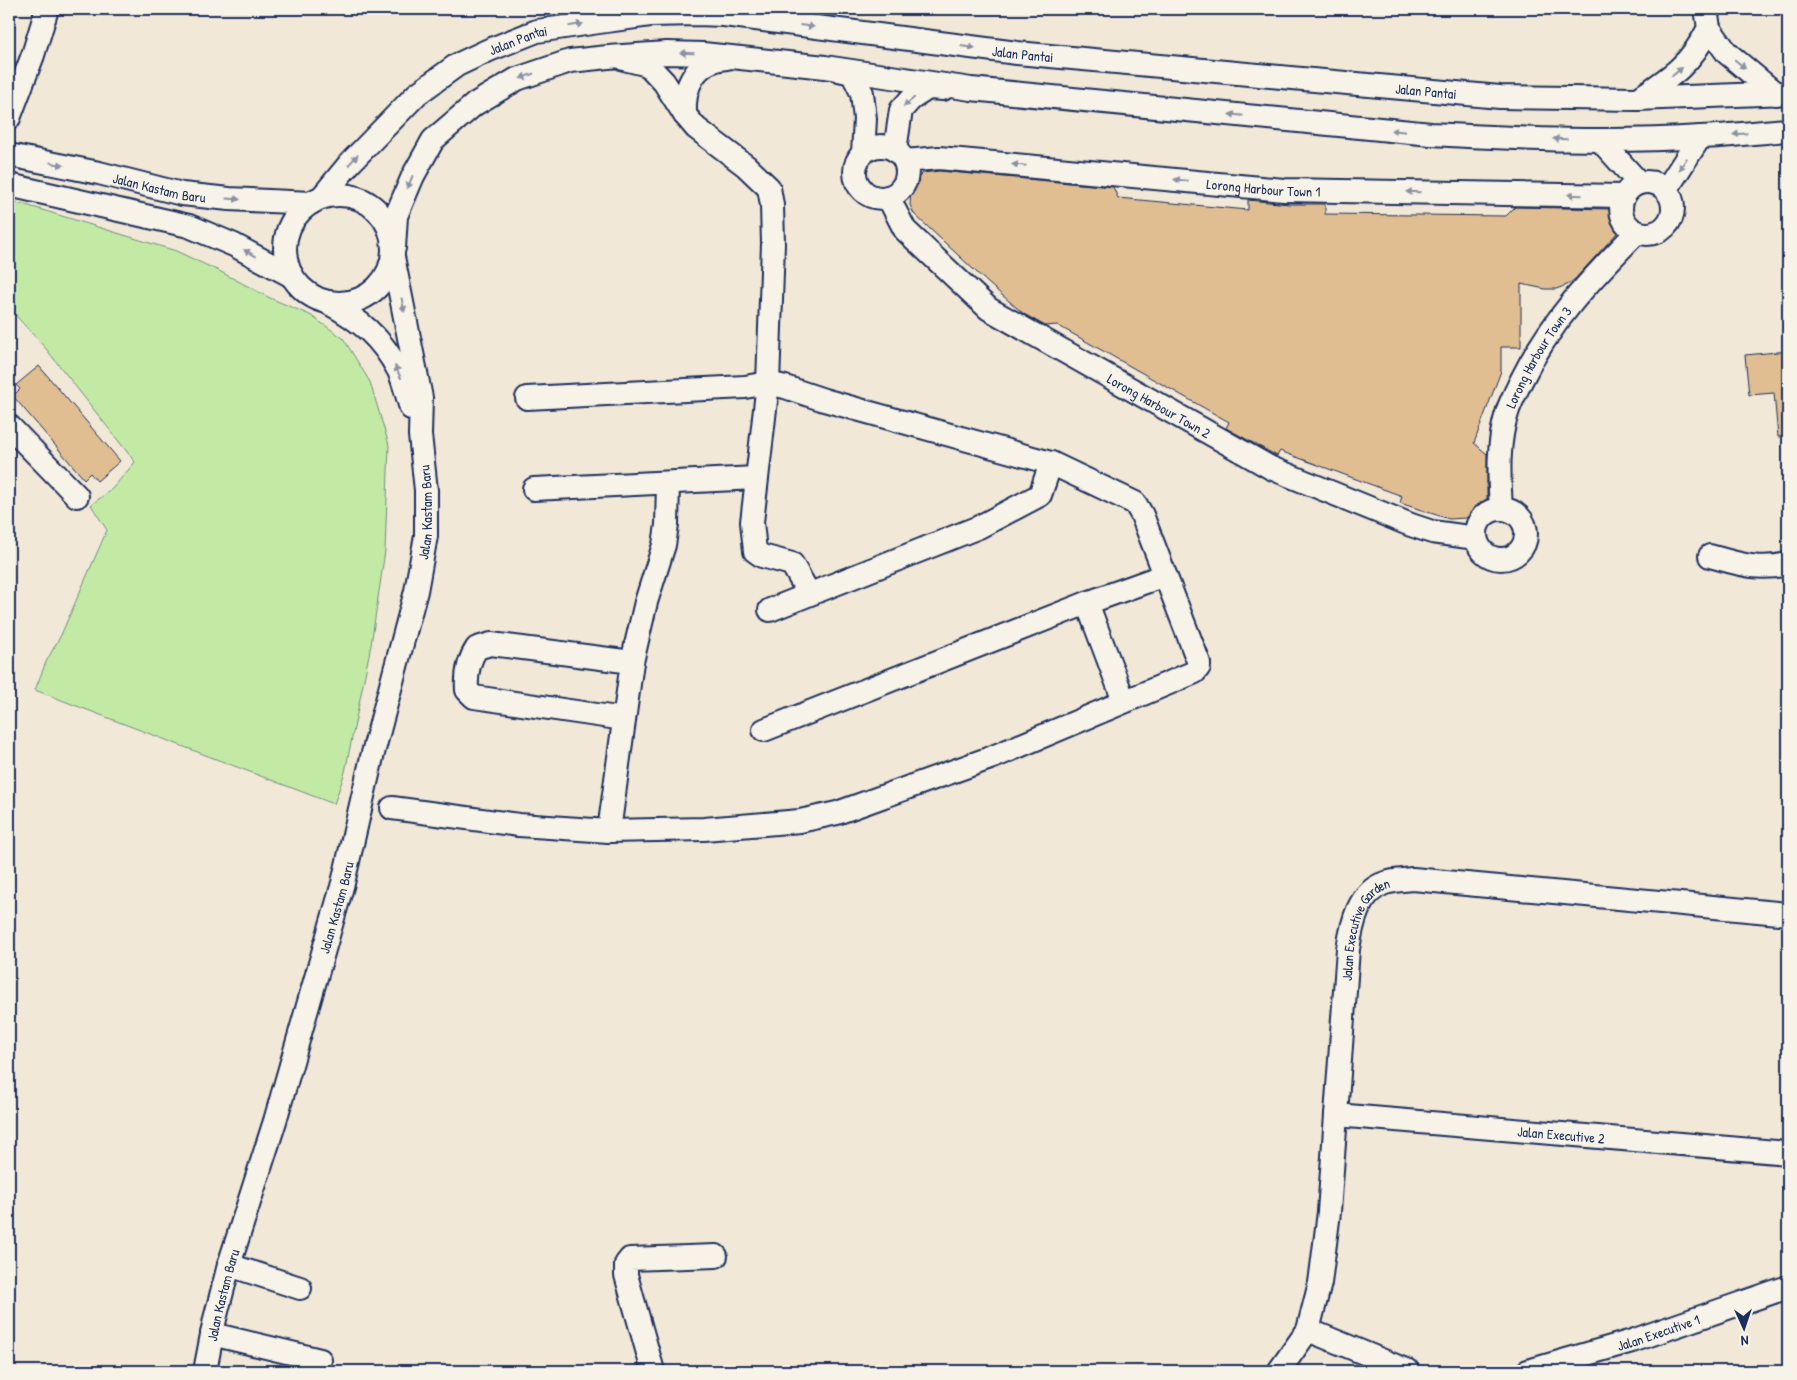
<svg xmlns="http://www.w3.org/2000/svg" width="1797" height="1380" viewBox="0 0 1797 1380" font-family="'Patrick Hand',sans-serif">
  <style>
    .green { fill: #c3eaa5; stroke: #6f8c82 }
    .building { fill: #e0be92; stroke: #1b2f5e }
    .lines { fill: none; stroke-linecap: round; stroke-linejoin: round }
    .minor-casing { stroke: #1b2f5e; stroke-width: 26 }
    .minor { stroke: #f7f3e8; stroke-width: 22 }
    .oneway { fill: #8991a3 }
    .labels { text-anchor: middle; dominant-baseline: central; stroke-width: 4; stroke-linejoin: round; paint-order: stroke }
    .street-label { font-size: 14px; fill: #1b2f5e; stroke: #f7f3e8 }
  </style>
  <rect width="100%" height="100%" fill="#f2e8d7"/>
  <filter id="ink" filterUnits="userSpaceOnUse"><feTurbulence type="fractalNoise" baseFrequency=".02" numOctaves="2"/><feDisplacementMap in="SourceGraphic" scale="10" xChannelSelector="R" yChannelSelector="G"/><feConvolveMatrix kernelMatrix="1 2 1 2 8 2 1 2 1" color-interpolation-filters="sRGB"/></filter>
  <g filter="url(#ink)">
    <path class="green" d="M9,202l17,3 150,46 45,21 49,26 40,17 33,23 27,44 19,63 -4,106 -14,94 -26,127 -11,32 -299,-114 11,-28 15,-27 46,-105 -16,-25 21,-16 23,-27 -88,-112 -38,-42z"/>
    <path class="building" d="M939,171l174,16 5,11 130,12v-10l41,4h36v10l181,2 9,-9 95,2 5,6 2,18 -42,46 -8,6 -11,4h-11l-24,-5v63h-20v24l-27,72 13,11v46l-13,15 -9,3 -16,1 -49,-16 2,-7 -122,-45 -3,5 -51,-28 3,-6 -172,-97 -12,1 -21,-12 -36,-31 -74,-69 -4,-9 1,-15 4,-9 8,-8z
      M1788,351v85l-10,1 -4,-44 -25,2 -4,-40z
      M39,366l81,95 -23,20 -7,-8 -6,6 -71,-83 7,-7 -4,-4z"/>
    <g class="lines">
      <g class="minor-casing">
        <g id="minor">
          <path d="M1706,9l3,19 18,25 49,41"/>
          <path d="M624,59l24,6 16,17 21,33 11,13 50,38 23,22 3,17 1,39 -5,139 -16,139 3,29 7,5 30,8 17,30"/>
          <path d="M839,70l13,3 10,20 3,26 -2,34"/>
          <path d="M1638,99c33,-22 52,-34 71,-71"/>
          <path d="M685,115c-2,-28 10,-55 42,-57"/>
          <path d="M9,118l24,-63 14,-46"/>
          <path d="M1600,140l39,43"/>
          <circle cx="881" cy="172" r="26"/>
          <path d="M895,150l6,-40 10,-11 17,-11 15,1"/>
          <path id="s1" d="M9,155l90,18 83,21 47,5 82,4"/>
          <path id="s2" d="M905,161l34,-3 345,32 340,6"/>
          <circle cx="1647" cy="208" r="26"/>
          <path d="M9,185l180,41 45,19 58,31"/>
          <path d="M1666,190l34,-53"/>
          <circle cx="339" cy="249" r="54"/>
          <path id="s3" d="M322,197l28,-34 67,-69 40,-29 32,-15 48,-19 62,-9 51,-7 47,-1 27,1 293,38 483,44 137,2 151,-6"/>
          <path id="s4" d="M888,197l17,33 84,79 282,159 140,57 21,7 44,6"/>
          <path d="M394,248l2,-32 17,-40 20,-36 42,-36 42,-25 53,-18 38,-4 59,-4 36,1 122,13 146,22 460,45c90,5 181,9 270,3 29,-1 58,-5 87,-7"/>
          <path d="M327,302c33,18 54,35 72,69 5,11 8,25 12,37"/>
          <path d="M9,426l68,70"/>
          <path d="M534,489l222,-11"/>
          <path id="s5" d="M1501,509c-2,-33 -4,-67 7,-99 3,-9 8,-18 12,-27 30,-62 70,-103 117,-151"/>
          <circle cx="1501" cy="534" r="25"/>
          <path d="M1710,556c29,8 48,15 78,8"/>
          <path d="M1087,603l37,98"/>
          <path d="M770,610l209,-83 61,-32 11,-32"/>
          <path d="M624,719l-150,-22 -7,-7c-1,-15 1,-29 10,-42l14,-4 141,18"/>
          <path d="M764,730l323,-127 78,-28"/>
          <path d="M392,808l127,17 90,6 95,-2 96,-8 37,-8 156,-56 202,-85 4,-5v-4l-57,-148 -7,-12 -84,-40 -227,-63 -39,-13 -17,-4 -23,4 -218,11"/>
          <path d="M609,831l23,-169 14,-60 18,-57 3,-20 1,-42"/>
          <path id="s6" d="M1336,1115l452,38"/>
          <path d="M229,1265l71,23"/>
          <path d="M1308,1330l100,41"/>
          <path d="M212,1334l108,26"/>
          <path id="s7" d="M205,1371l10,-52 14,-54 46,-144 68,-238 29,-126 44,-166 10,-55v-46l-6,-55 1,-37 -28,-141"/>
          <path d="M653,1371l-27,-96v-11l4,-5 86,-3"/>
          <path id="s8" d="M1279,1371l29,-41 12,-47 9,-71 19,-263c4,-25 10,-57 37,-66 9,-3 20,-3 28,-4l375,35"/>
          <path id="s9" d="M1528,1371l104,-30 156,-54"/>
        </g>
      </g>
      <use href="#minor" class="minor"/>
    </g>
    <defs><path id="oneway-solid" d="M-6-.8H1V-3.2L6.5 0L1 3.2V.8H-6Z" transform="scale(1.25)"/></defs>
    <g class="oneway">
      <use href="#oneway-solid" transform="translate(576 25) rotate(-9)"/>
      <use href="#oneway-solid" transform="translate(807 26) rotate(7)"/>
      <use href="#oneway-solid" transform="translate(968 47) rotate(7)"/>
      <use href="#oneway-solid" transform="translate(687 53) rotate(-178)"/>
      <use href="#oneway-solid" transform="translate(1740 64) rotate(40)"/>
      <use href="#oneway-solid" transform="translate(1677 72) rotate(-40)"/>
      <use href="#oneway-solid" transform="translate(527 76) rotate(161)"/>
      <use href="#oneway-solid" transform="translate(909 102) rotate(140)"/>
      <use href="#oneway-solid" transform="translate(1236 115) rotate(-174)"/>
      <use href="#oneway-solid" transform="translate(1398 131) rotate(-174)"/>
      <use href="#oneway-solid" transform="translate(1740 134) rotate(175)"/>
      <use href="#oneway-solid" transform="translate(1560 139) rotate(-179)"/>
      <use href="#oneway-solid" transform="translate(353 160) rotate(-48)"/>
      <use href="#oneway-solid" transform="translate(57 164) rotate(11)"/>
      <use href="#oneway-solid" transform="translate(1683 164) rotate(123)"/>
      <use href="#oneway-solid" transform="translate(1019 165) rotate(-175)"/>
      <use href="#oneway-solid" transform="translate(1181 180) rotate(-175)"/>
      <use href="#oneway-solid" transform="translate(410 182) rotate(113)"/>
      <use href="#oneway-solid" transform="translate(1413 192) rotate(-179)"/>
      <use href="#oneway-solid" transform="translate(1575 195) rotate(-179)"/>
      <use href="#oneway-solid" transform="translate(233 199) rotate(4)"/>
      <use href="#oneway-solid" transform="translate(250 253) rotate(-152)"/>
      <use href="#oneway-solid" transform="translate(403 305) rotate(78)"/>
      <use href="#oneway-solid" transform="translate(398 372) rotate(-116)"/>
    </g>
  </g>
  <g class="labels">
    <g class="street-label">
      <text stroke="none"><textPath href="#s3" startOffset="256">Jalan Pantai</textPath></text>
      <text stroke="none"><textPath href="#s3" startOffset="766">Jalan Pantai</textPath></text>
      <text stroke="none"><textPath href="#s3" startOffset="1171">Jalan Pantai</textPath></text>
      <text stroke="none"><textPath href="#s1" startOffset="154">Jalan Kastam Baru</textPath></text>
      <text stroke="none"><textPath href="#s2" startOffset="360">Lorong Harbour Town 1</textPath></text>
      <text stroke="none"><textPath href="#s5" startOffset="161">Lorong Harbour Town 3</textPath></text>
      <text stroke="none"><textPath href="#s4" startOffset="348">Lorong Harbour Town 2</textPath></text>
      <text stroke="none"><textPath href="#s7" startOffset="888">Jalan Kastam Baru</textPath></text>
      <text stroke="none"><textPath href="#s7" startOffset="482">Jalan Kastam Baru</textPath></text>
      <text stroke="none"><textPath href="#s8" startOffset="460">Jalan Executive Garden</textPath></text>
      <text stroke="none"><textPath href="#s6" startOffset="226">Jalan Executive 2</textPath></text>
      <text stroke="none"><textPath href="#s7" startOffset="78">Jalan Kastam Baru</textPath></text>
      <text stroke="none"><textPath href="#s9" startOffset="136">Jalan Executive 1</textPath></text>
    </g>
  </g>
  <rect width="1797" height="1380" fill="none" stroke="#f7f3e8" stroke-width="30"/>
  <rect x="15" y="15" width="1767" height="1350" fill="none" stroke="#1b2f5e" stroke-width="2" filter="url(#ink)"/>
  <g transform="translate(1744 1328) rotate(177)" stroke="#f7f3e8" stroke-width="4" paint-order="stroke">
  <path d="M0-4L9 19L0 12L-9 19Z" fill="#1b2f5e"/>
  <text y="-8" font-size="14" font-weight="bold" text-anchor="middle" fill="#1b2f5e">N</text>
  </g>
</svg>
